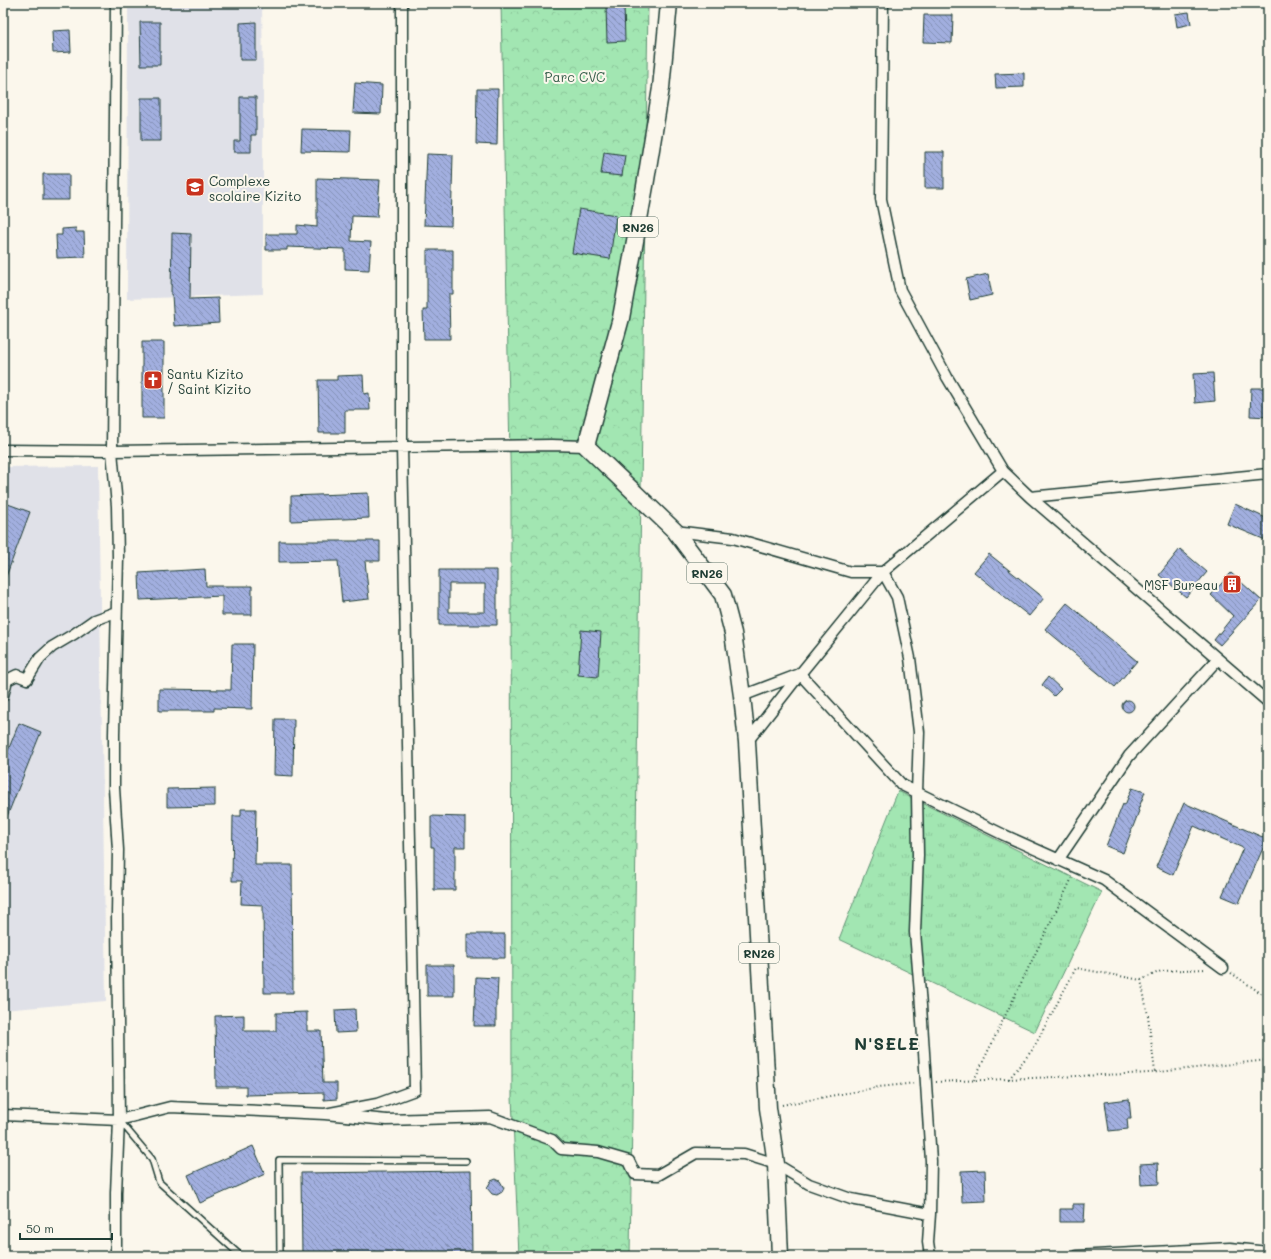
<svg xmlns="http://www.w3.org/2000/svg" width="1271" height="1259" viewBox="0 0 1271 1259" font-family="Mali,sans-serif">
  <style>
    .built { fill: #e0e1e8 }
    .grass { fill: url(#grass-tufts); stroke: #609273 }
    .park { fill: url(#park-crowns); stroke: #609273 }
    .building { fill: url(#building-back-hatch); stroke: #1f3d34; fill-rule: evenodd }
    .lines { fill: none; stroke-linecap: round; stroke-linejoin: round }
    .service-casing { stroke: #1f3d34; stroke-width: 8 }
    .minor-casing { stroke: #1f3d34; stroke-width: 13 }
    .primary-casing { stroke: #1f3d34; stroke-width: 19 }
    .path { stroke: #1f3d34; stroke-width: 2; stroke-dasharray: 1 3; stroke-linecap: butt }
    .service { stroke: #fbf7ec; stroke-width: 5 }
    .minor { stroke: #fbf7ec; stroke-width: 10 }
    .primary { stroke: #fbf7ec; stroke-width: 16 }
    .labels { text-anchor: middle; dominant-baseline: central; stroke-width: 4; stroke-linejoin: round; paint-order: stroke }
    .shield { fill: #fbf7ec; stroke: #61756b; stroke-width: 1 }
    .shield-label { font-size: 12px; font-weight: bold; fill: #1f3d34 }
    .park-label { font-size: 13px; fill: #395f4d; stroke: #fbf7ec }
    .poi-label { font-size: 13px; fill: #1f3d34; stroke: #fbf7ec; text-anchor: start }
    .district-label { font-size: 17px; font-weight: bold; letter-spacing: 1px; fill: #1f3d34; stroke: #fbf7ec }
  </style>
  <defs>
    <pattern id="grass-tufts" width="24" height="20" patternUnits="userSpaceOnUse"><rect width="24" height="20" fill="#a2e6b2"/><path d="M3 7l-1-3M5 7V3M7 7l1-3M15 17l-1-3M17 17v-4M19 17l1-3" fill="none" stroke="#8bc69a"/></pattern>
    <pattern id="park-crowns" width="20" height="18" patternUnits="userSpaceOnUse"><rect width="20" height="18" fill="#a2e6b2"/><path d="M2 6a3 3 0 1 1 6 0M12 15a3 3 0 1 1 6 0" fill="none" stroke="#8bc69a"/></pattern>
    <pattern id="building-back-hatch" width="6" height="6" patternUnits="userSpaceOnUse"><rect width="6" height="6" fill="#a2afdf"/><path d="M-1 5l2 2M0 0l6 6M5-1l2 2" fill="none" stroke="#8390b6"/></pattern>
  </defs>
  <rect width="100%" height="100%" fill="#fbf7ec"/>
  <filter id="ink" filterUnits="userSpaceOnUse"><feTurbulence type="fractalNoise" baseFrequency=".025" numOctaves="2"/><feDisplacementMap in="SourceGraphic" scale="8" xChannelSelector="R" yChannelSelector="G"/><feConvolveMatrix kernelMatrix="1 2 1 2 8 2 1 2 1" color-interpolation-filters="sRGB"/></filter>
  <g filter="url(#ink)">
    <path class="built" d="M128,3h134l1,76v215l-136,5z
      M98,466l8,535 -103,9v-543z"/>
    <path class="grass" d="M898,791l204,101 -67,140 -196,-93z"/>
    <path class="park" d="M501,3h147l-18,1253h-111l-7,-159 -1,-591z"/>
    <path class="building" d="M624,5l1,36 -18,1 -1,-36z
      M1189,12l2,12 -14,3 -2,-13z
      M924,15h29l-1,28 -29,-1z
      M140,22h20v43h-19z
      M256,22v38h-16v-37z
      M70,30l1,22 -18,1 -1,-22z
      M1024,73v14l-28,1 -1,-14z
      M355,83l27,2 -1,29 -28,-1z
      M477,89h21l-1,56 -21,-1z
      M240,97h16v38h-5v17h-17v-11h6z
      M141,98h20v43h-20z
      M302,129l49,1 -1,22 -49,-1z
      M604,152l21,3 -3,21 -21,-2z
      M925,152h19v36h-19z
      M427,154l26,1 -2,71 -27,-1z
      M43,174h26v26h-26z
      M317,178l63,2 -3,37 -25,-1 -1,25 20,1 -2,28 -24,-1v-20l-58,-2v3h-21v-16h31v-9l20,2z
      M579,209l37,6 -6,44 -38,-6z
      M76,228v4h8l1,25 -28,1 -1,-23h6v-6z
      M172,233l19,1 -1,65 28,-1 1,25 -45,3 -2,-31h-1z
      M427,250h26v44h-4l1,45h-26l-1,-29h4z
      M988,274l4,21 -22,5 -4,-21z
      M142,342h22v76h-22z
      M1213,373l2,28 -20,2 -2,-29z
      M363,375l1,19 5,-1 1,17h-25v23h-26l-1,-53h19v-4z
      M1251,388h17v29l-18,-1z
      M368,493l1,25 -78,3v-25z
      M5,503l25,9 -26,70h-1v-72z
      M1235,504l33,15v22l-41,-17z
      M279,541h101v20h-15l4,38 -27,3 -4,-41 -59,1z
      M1180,549l27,23 -21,25 -27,-22z
      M989,554l55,44 -15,18 -55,-44z
      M205,569l1,17h46v29h-30v-19l-82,4 -1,-27z
      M439,570h58v55h-58zM449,584h36v28h-36z
      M1231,573l30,27 -41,45 -6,-5 19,-24 -22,-21z
      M1067,603l70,58 -22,26 -70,-58z
      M581,630l20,2 -3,45 -20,-2z
      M232,644h21l-1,65 -38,-1v3h-55v-22l72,1z
      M1048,677l13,12 -7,7 -12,-11z
      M1122 706a6 6 0 1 1 12 0a6 6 0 1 1-12 0Z
      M275,719h19l-1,57 -19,-1z
      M19,723l22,9 -37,92 -1,-61z
      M215,788v18l-48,1v-18z
      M1132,788l13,4 -7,18 1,1 -16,42 -17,-7 17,-42 2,1z
      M1184,803l83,36 -28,64 -17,-7 21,-48 -49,-22 -21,49 -17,-8z
      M241,809h15l-1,56h37l1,128h-29l-1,-88 -22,-1 1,-23h-10l1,-65h8z
      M431,816l34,1v30h-10v43h-21v-43h-3z
      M467,934h38v24h-38z
      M427,965h27v31h-27z
      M476,977l22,1 -1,23h-1v25h-22z
      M355,1009l1,23 -20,1 -1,-23z
      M307,1012v19h14l2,52h14v16l-13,1v-7l-78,2v-8h-30l-1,-71 29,-1v16h32v-18z
      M1129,1099l2,20h-4l1,10 -19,2 -4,-29z
      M253,1146l12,28 -65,29 -12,-28z
      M1158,1163l1,21 -18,1 -1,-21z
      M985,1170l1,31 -24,1 -1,-31z
      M471,1171l1,85h-170l-1,-83z
      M496,1179l4,2 4,7 -2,4 -5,3 -5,-1 -5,-6 4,-7z
      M1073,1204h12l-1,18h-24v-13h13z"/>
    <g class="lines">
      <g class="service-casing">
        <path id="service" d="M120,1121l32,38 7,23 82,74
          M280,1256l-1,-96 187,1"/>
      </g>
      <g class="minor-casing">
        <path id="minor" d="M116,3l-4,448 5,55 1,51 -4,177v54l4,62 -1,65 2,205 -3,73v63
          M883,3l-2,196 19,91 47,87 56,94 27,26 238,205
          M3,450l109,1 439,-6 35,1
          M1030,497l238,-23
          M675,531l58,7 118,34h32
          M883,572l14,25 13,61 9,74 -2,61 1,62 -3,77 6,74 10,155 -1,53
          M3,696l4,-16 10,-5 10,4 13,-21 12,-11 22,-13 20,-14 22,-8
          M742,696l58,-22 102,111 102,50 100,45 119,88
          M747,742l53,-68 83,-102 120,-101
          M1058,860l71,-104 89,-97
          M325,1114l52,-10 38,-14 -13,-643v-444
          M3,1115l116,5 51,-13 155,7 62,6 103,-3 62,23 9,9 37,3 31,9 6,13 23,1 38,-22 48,1 32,10 33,20 42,15 79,15 -2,28 2,14
          M1076,1256l154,-8 38,4"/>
      </g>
      <g class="primary-casing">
        <path id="primary" d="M669,3l-8,85 -16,98 -24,132 -35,128 89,85 48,64 10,38 9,63 5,46 21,366 8,56 4,92"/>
      </g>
      <path class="path" d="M1231,973l37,25
        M1141,980l20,-9 45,-2
        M1009,1079l24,-30 43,-81 65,12 7,36 7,56
        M974,1080l98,-202
        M936,1082l214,-9 118,-13
        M782,1105l97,-18 37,-4"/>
      <use href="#service" class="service"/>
      <use href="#minor" class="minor"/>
      <use href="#primary" class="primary"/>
    </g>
  </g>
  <defs>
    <g id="school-square" transform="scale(1)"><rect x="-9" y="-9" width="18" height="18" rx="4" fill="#c8321e" stroke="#fbf7ec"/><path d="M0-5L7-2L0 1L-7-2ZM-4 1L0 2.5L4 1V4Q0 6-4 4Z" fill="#fff"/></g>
    <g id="church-square" transform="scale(1)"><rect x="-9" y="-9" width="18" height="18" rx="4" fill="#c8321e" stroke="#fbf7ec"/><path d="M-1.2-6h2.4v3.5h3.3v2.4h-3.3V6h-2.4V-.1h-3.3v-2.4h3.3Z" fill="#fff"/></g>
    <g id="building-square" transform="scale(1)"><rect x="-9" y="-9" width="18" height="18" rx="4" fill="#c8321e" stroke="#fbf7ec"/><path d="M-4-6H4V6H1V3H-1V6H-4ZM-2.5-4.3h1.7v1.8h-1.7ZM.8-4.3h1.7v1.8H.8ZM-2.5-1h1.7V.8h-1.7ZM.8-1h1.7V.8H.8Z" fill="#fff"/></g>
  </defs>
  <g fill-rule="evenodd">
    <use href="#school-square" x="195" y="187"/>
    <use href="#church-square" x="153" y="380"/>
    <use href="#building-square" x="1232" y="584"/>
  </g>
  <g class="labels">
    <g class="shield">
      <rect x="618" y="217" width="40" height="20" rx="3"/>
      <rect x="687" y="563" width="40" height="20" rx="3"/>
      <rect x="739" y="943" width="40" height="20" rx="3"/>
    </g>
    <g class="shield-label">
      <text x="638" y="227">RN26</text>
      <text x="707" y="573">RN26</text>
      <text x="759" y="953">RN26</text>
    </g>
    <g class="park-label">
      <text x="575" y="76">Parc CVC</text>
    </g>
    <g class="poi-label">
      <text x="209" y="180">Complexe<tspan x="209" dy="15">scolaire Kizito</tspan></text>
      <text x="167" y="373">Santu Kizito<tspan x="167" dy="15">/ Saint Kizito</tspan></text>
      <text x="1218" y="584" text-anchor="end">MSF Bureau</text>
    </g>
    <g class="district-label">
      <text x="887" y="1043">N'SELE</text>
    </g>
  </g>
  <rect width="1271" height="1259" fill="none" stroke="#fbf7ec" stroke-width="16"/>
  <rect x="8" y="8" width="1255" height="1243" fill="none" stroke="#1f3d34" stroke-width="1.5" filter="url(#ink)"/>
  <path d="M20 1233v6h92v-6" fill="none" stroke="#1f3d34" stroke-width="2"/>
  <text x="26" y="1233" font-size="12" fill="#1f3d34" stroke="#fbf7ec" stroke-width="3" paint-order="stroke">50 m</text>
</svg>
